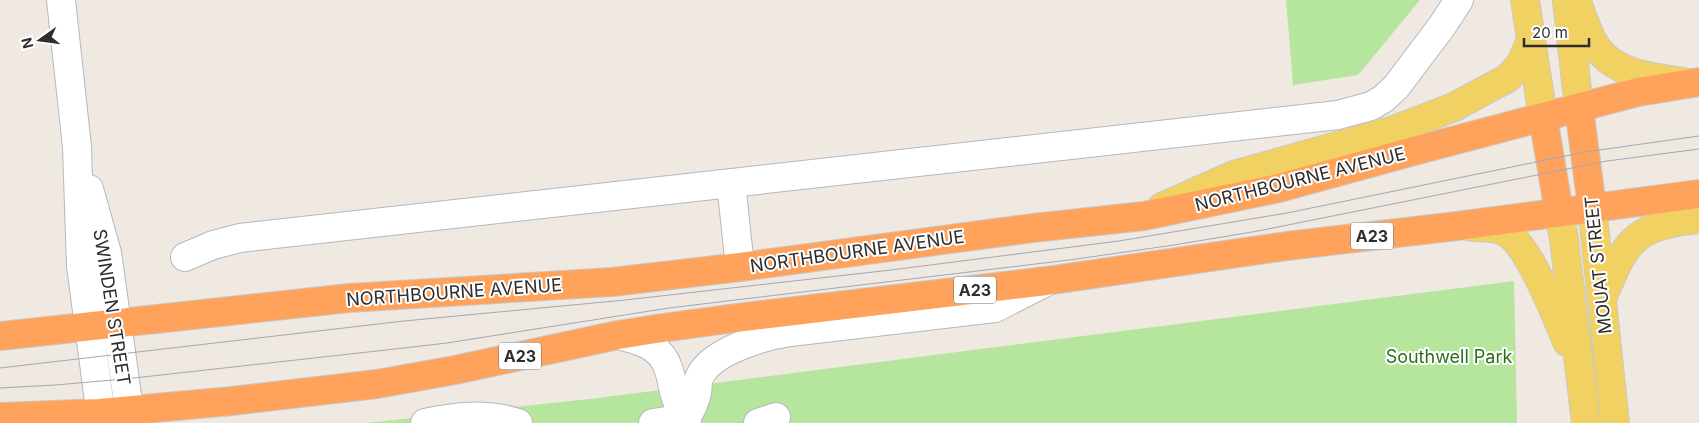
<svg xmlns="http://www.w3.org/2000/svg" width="1699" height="423" viewBox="0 0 1699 423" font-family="Inter,sans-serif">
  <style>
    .green { fill: #b6e59e }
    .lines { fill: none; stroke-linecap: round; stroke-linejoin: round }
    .minor-casing { stroke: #b4b7c1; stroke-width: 30 }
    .major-casing { stroke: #c9c9c9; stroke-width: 30 }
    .highway-casing { stroke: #c9c9c9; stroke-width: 30 }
    .minor { stroke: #fff; stroke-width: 28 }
    .major { stroke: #f2d163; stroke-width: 28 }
    .highway { stroke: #ffa35c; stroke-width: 28 }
    .tram { stroke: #a3a6b8; stroke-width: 1 }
    .labels { text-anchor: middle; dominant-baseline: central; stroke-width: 4; stroke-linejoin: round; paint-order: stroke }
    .shield { fill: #fff; stroke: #6d6d6d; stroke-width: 1 }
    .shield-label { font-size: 16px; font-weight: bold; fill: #2e2e2e }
    .street-label { font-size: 18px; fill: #2e2e2e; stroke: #fff }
    .park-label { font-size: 18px; fill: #2c6e1b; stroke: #fff }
  </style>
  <rect width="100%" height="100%" fill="#efe9e1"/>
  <path class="green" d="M1286,0h134l-62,75 -65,10z
    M1514,281l3,142h-1151l232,-25z"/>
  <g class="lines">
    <g class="minor-casing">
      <path id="minor" d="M61,0l16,147 4,119 21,157
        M731,183l9,84
        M89,189l18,64 24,170
        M185,257l28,-12 27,-7 1098,-123 33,-9 12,-7 13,-12 46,-61 17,-26
        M618,335c20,5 43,10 50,33 4,9 4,20 8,30 2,9 10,16 11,25
        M686,418c5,-8 9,-16 11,-25 1,-5 0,-10 2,-15 11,-27 65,-42 91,-46l205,-24 51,-26
        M425,423c31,-7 62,-10 93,0
        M653,423l33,-5
        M758,423l18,-6"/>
    </g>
    <g class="major-casing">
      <path id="major" d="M1525,0l18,117
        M1576,0c6,14 10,30 18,43 17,31 60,35 90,39
        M1567,1l12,107
        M1162,207l72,-32 157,-44 63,-24 54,-29 13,-15 10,-23
        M1592,207l23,216
        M1559,212l5,27 22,184
        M1471,227c11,0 25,0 34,5 24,12 51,84 62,110
        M1603,297c23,-58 32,-71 96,-78"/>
    </g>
    <g class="highway-casing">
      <path id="highway" d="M1579,108l13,99
        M1543,117l16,95
        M0,336l349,-38 263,-16 128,-15 293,-39 111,-12 135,-28 135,-37 224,-59 61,-10
        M0,417l100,-4 132,-12 145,-17 78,-14 163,-35 44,-7 66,-9 318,-38 241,-35 170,-20 242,-32"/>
    </g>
    <use href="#minor" class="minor"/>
    <use href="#major" class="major"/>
    <use href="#highway" class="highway"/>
    <path class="tram" d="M0,368l404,-47 221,-21 266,-30 228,-29 168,-28 298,-61 114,-16
      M0,388l55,-3 70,-6 270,-30 52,-6 222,-35 400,-48 105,-15 84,-14 349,-70 92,-12"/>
  </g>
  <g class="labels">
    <g class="shield">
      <rect x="1351" y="222.5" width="42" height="27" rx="4"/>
      <rect x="954" y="276.5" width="42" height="27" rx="4"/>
      <rect x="499" y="342.5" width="42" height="27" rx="4"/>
    </g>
    <g class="shield-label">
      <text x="1372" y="236">A23</text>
      <text x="975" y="290">A23</text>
      <text x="520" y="356">A23</text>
    </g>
    <g class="street-label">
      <text transform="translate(1300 179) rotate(-14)">NORTHBOURNE AVENUE</text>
      <text transform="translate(857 251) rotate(-8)">NORTHBOURNE AVENUE</text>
      <text transform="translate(1598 265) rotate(-96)">MOUAT STREET</text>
      <text transform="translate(454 292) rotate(-4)">NORTHBOURNE AVENUE</text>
      <text transform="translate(112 307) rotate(81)">SWINDEN STREET</text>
    </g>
    <g class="park-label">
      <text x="1449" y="356">Southwell Park</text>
    </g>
  </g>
  <g transform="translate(40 40) rotate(256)" stroke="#ffffff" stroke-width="4" paint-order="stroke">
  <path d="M0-4L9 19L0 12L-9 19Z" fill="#2e2e2e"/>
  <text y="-8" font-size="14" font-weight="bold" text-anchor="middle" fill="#2e2e2e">N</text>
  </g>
  <path d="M1524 38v8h65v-8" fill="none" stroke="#2e2e2e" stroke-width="2.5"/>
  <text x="1532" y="38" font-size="15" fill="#2e2e2e" stroke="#ffffff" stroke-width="4" paint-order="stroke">20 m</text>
</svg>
